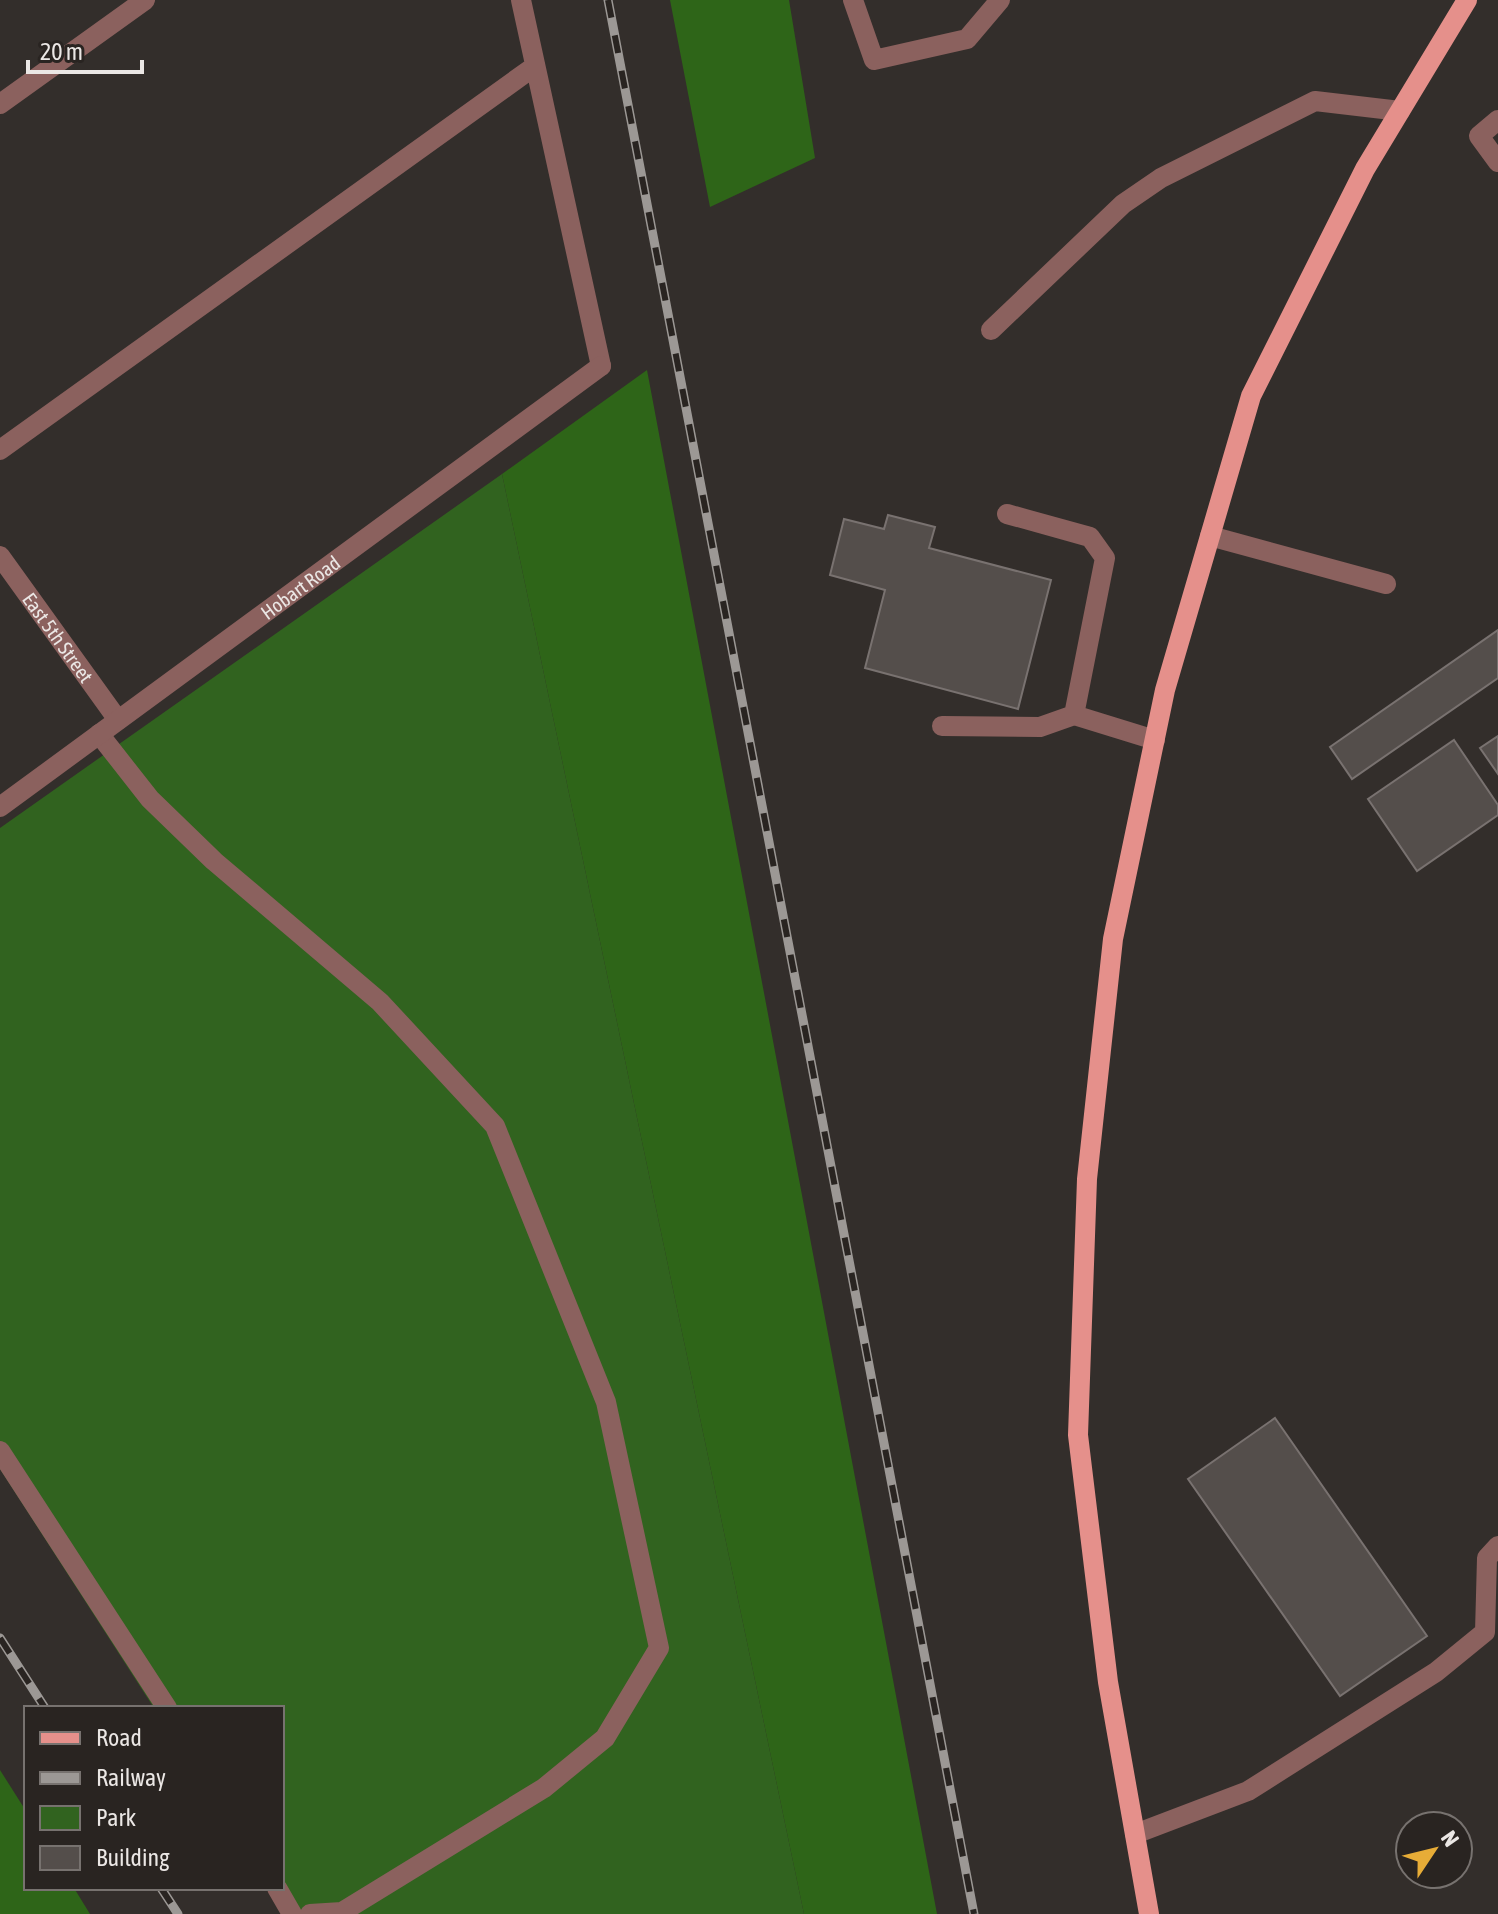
<svg xmlns="http://www.w3.org/2000/svg" width="1498" height="1914" viewBox="0 0 1498 1914" font-family="'Asap Condensed',sans-serif">
  <style>
    .green { fill: #31631f }
    .forest { fill: #2e6518 }
    .building { fill: #544e4b; stroke: #797270; stroke-width: 2 }
    .lines { fill: none; stroke-linecap: round; stroke-linejoin: round }
    .service { stroke: #8b615e; stroke-width: 20 }
    .minor { stroke: #8b615e; stroke-width: 20 }
    .primary { stroke: #e5908b; stroke-width: 20 }
    .rail-casing { stroke: #9c9895; stroke-width: 9 }
    .rail { stroke: #292421; stroke-width: 6; stroke-dasharray: 18; stroke-linecap: butt }
    .labels { text-anchor: middle; dominant-baseline: central; stroke-width: 6; stroke-linejoin: round; paint-order: stroke }
    .street-label { font-size: 20px; fill: #ebe7e5; stroke: #292421 }
  </style>
  <rect width="100%" height="100%" fill="#332e2b"/>
  <path class="green" d="M502,474l302,1440h-517l-5,-26v-180h-128l-154,-239v-641z"/>
  <path class="forest" d="M670,0h119l26,158 -105,49z
    M647,370l290,1544h-133l-302,-1440z
    M0,1770l26,41v77h48l16,26h-90z"/>
  <path class="building" d="M888,515l47,12 -6,21 122,32 -33,129 -153,-41 20,-78 -55,-15 14,-56 40,10z
    M1498,630v48l-146,101 -22,-32z
    M1498,736v38l-18,-26z
    M1454,740l44,65v10l-81,56 -49,-72z
    M1275,1418l152,218 -87,60 -152,-217z"/>
  <g class="lines">
    <path class="service" d="M521,0l80,366
      M853,0l21,60 93,-21 33,-39
      M1498,120l-19,16 19,26
      M991,330l132,-126 38,-26 154,-77 85,10
      M0,450l535,-384
      M1007,514l83,23 15,21 -31,157 81,25
      M1210,536l176,48
      M942,726l98,1 34,-12
      M99,734l51,65 64,62 166,141 115,124 111,276 53,246 -54,90 -61,50 -202,124 -32,2
      M0,1451l167,257
      M1135,1834l113,-43 188,-119 49,-40 2,-74 11,-12
      M277,1888l15,26"/>
    <g class="minor">
      <path d="M0,104l145,-104"/>
      <path id="s1" d="M0,556l118,164"/>
      <path id="s2" d="M0,807l601,-441"/>
    </g>
    <path class="primary" d="M1149,1914l-41,-232 -30,-247 9,-256 26,-240 52,-249 86,-294 114,-227 102,-169"/>
    <g class="rail-casing">
      <path id="rail" d="M608,0l366,1914
        M0,1638l45,70
        M161,1888l17,26"/>
    </g>
    <use href="#rail" class="rail"/>
  </g>
  <g class="labels">
    <g class="street-label">
      <text stroke="none"><textPath href="#s2" startOffset="372">Hobart Road</textPath></text>
      <text stroke="none"><textPath href="#s1" startOffset="100">East 5th Street</textPath></text>
    </g>
  </g>
  <rect x="24" y="1706" width="260" height="184" fill="#292421" stroke="#77726f" stroke-width="2"/>
  <rect x="40" y="1732" width="40" height="12" fill="#e5908b" stroke="#77726f" stroke-width="2"/>
  <text x="96" y="1746" font-size="24" fill="#ebe7e5">Road</text>
  <rect x="40" y="1772" width="40" height="12" fill="#9c9895" stroke="#77726f" stroke-width="2"/>
  <text x="96" y="1786" font-size="24" fill="#ebe7e5">Railway</text>
  <rect x="40" y="1806" width="40" height="24" fill="#31631f" stroke="#77726f" stroke-width="2"/>
  <text x="96" y="1826" font-size="24" fill="#ebe7e5">Park</text>
  <rect x="40" y="1846" width="40" height="24" fill="#544e4b" stroke="#77726f" stroke-width="2"/>
  <text x="96" y="1866" font-size="24" fill="#ebe7e5">Building</text>
  <g transform="translate(1434 1850) rotate(55)"><circle r="38" fill="#292421" stroke="#77726f" stroke-width="2"/>
  <path d="M0-6L14 30L0 20L-14 30Z" fill="#e7ac37"/>
  <text y="-12" font-size="22" font-weight="bold" text-anchor="middle" fill="#ebe7e5">N</text>
  </g>
  <path d="M28 60v12h114v-12" fill="none" stroke="#ebe7e5" stroke-width="4"/>
  <text x="40" y="60" font-size="24" fill="#ebe7e5" stroke="#292421" stroke-width="6" paint-order="stroke">20 m</text>
</svg>
